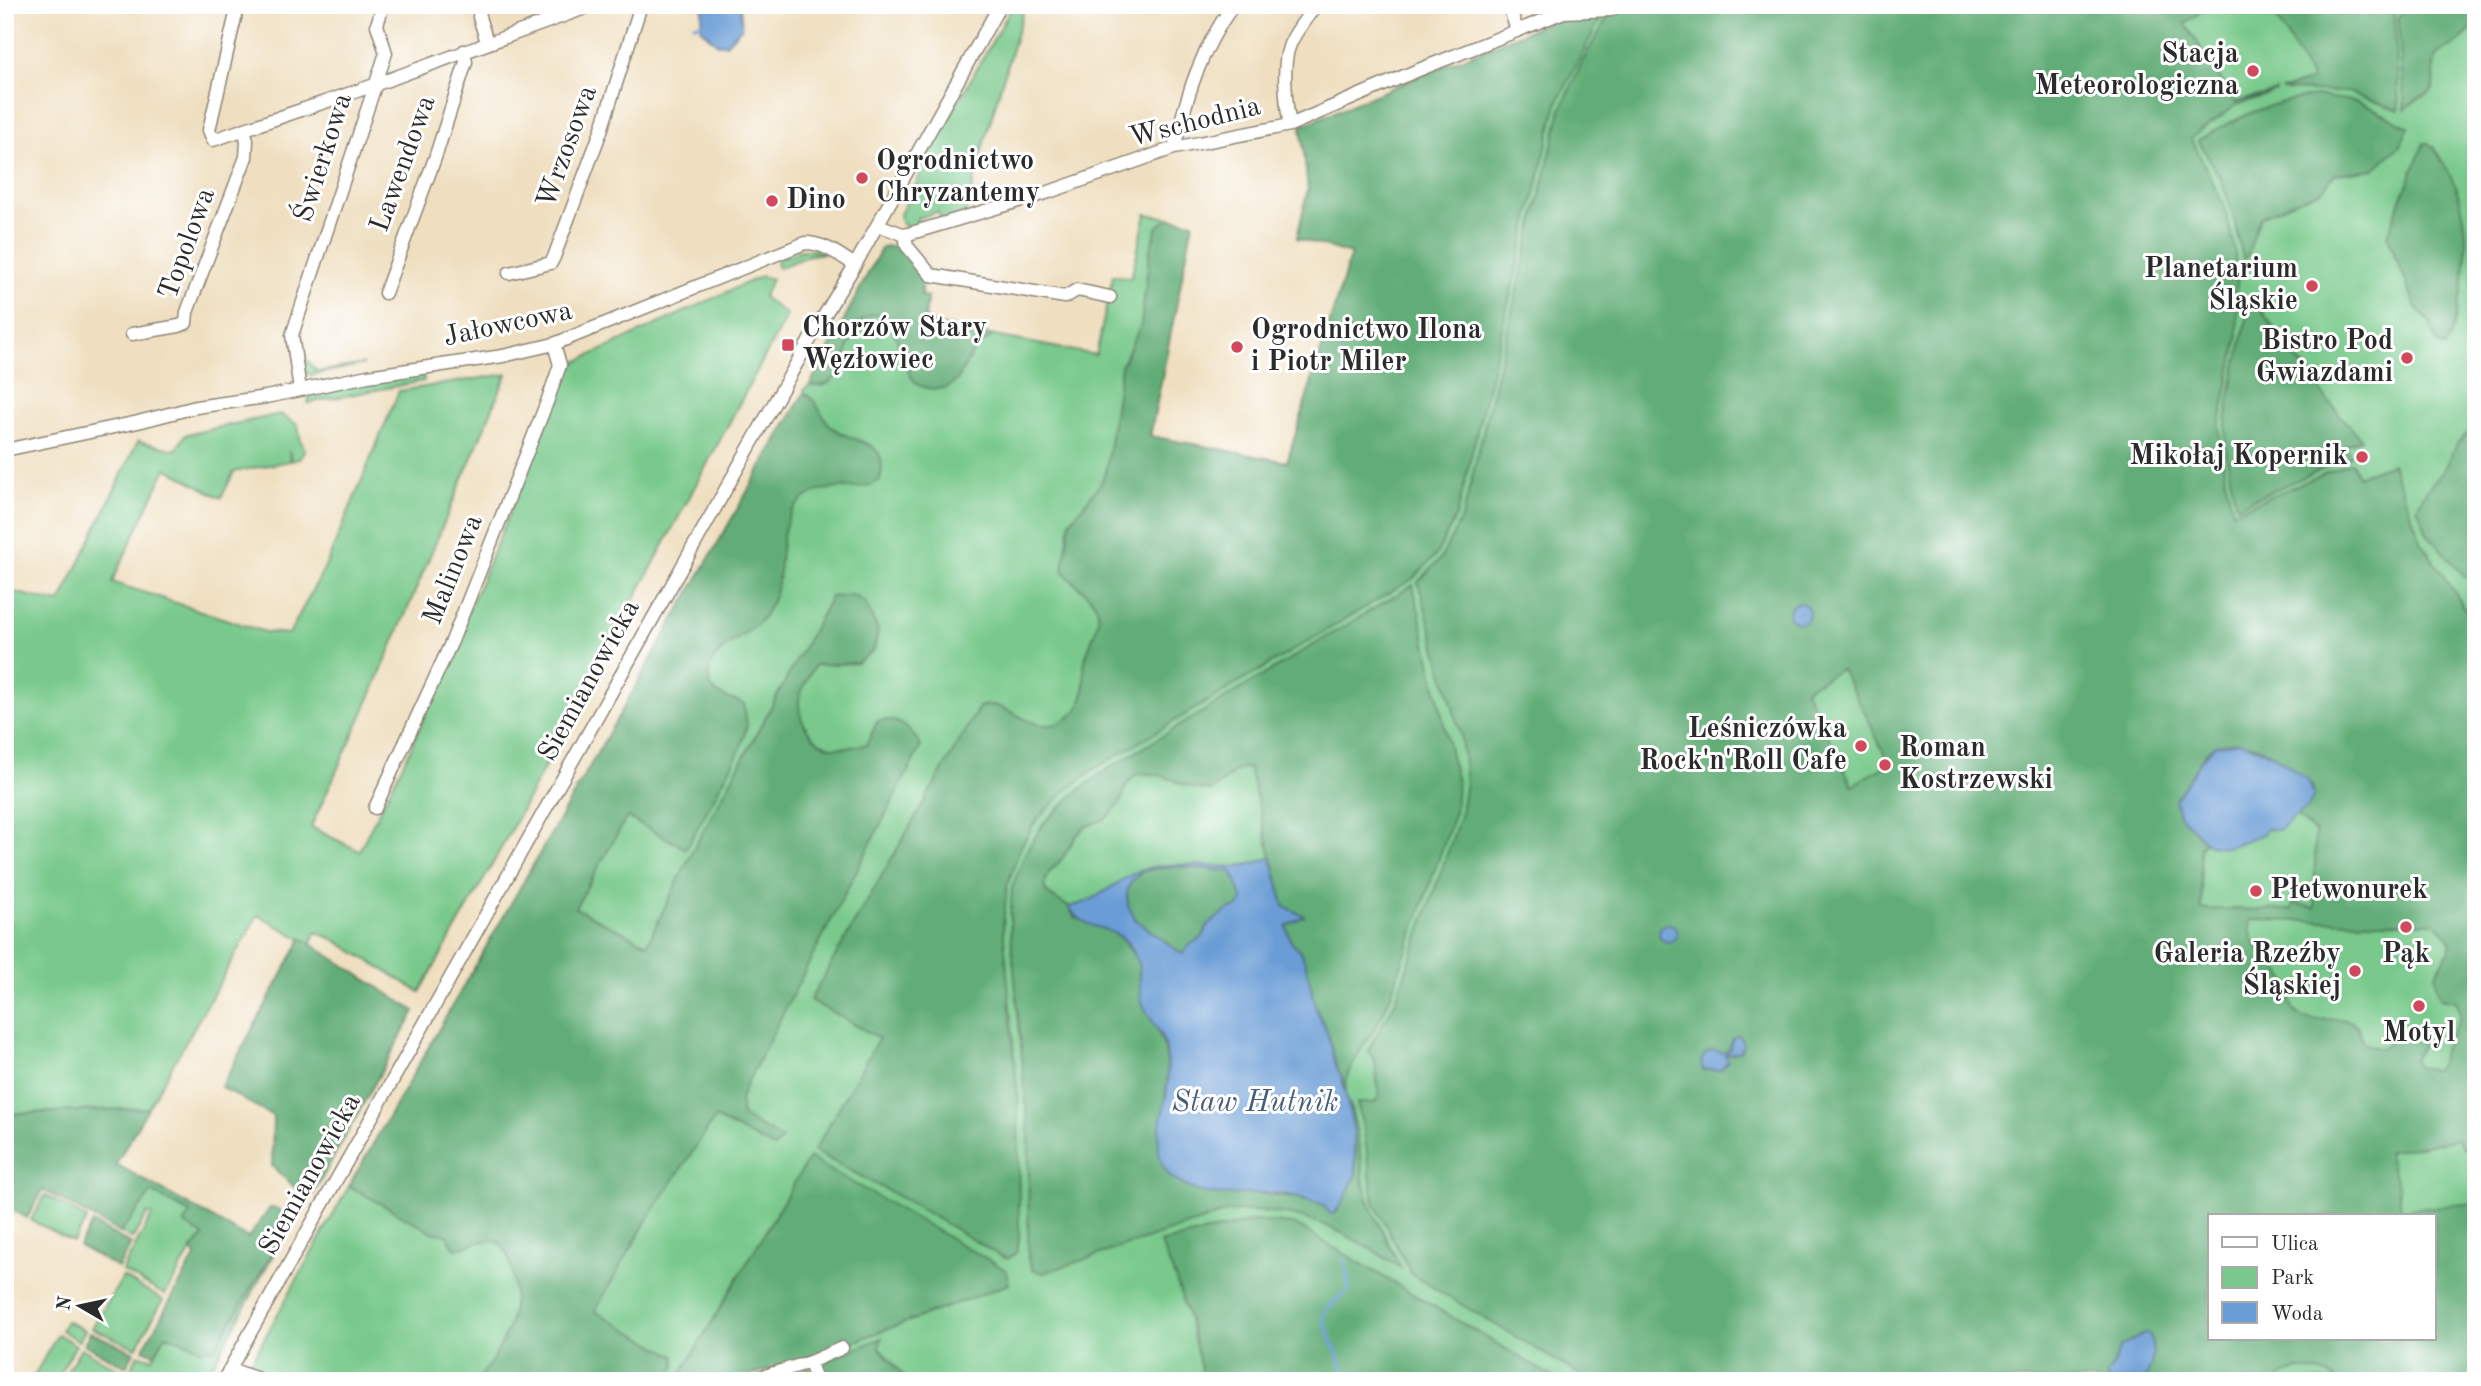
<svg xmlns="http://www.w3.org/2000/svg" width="2481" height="1386" viewBox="0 0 2481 1386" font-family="'Old Standard TT',serif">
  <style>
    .green { fill: #78c98b; stroke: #527a5b; stroke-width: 2; fill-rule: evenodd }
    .forest { fill: #62ad77; stroke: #466c51; stroke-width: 2; fill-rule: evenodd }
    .water { fill: #6a9dd5; stroke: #4a6480; stroke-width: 2; fill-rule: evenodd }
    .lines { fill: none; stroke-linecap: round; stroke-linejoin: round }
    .stream { stroke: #6a9dd5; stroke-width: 3.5 }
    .minor-casing { stroke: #8d8576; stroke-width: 15 }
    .minor { stroke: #fff; stroke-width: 12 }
    .poi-dot { fill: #d1495b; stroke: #fff; stroke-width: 2.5 }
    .labels { text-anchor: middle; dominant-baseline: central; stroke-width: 6; stroke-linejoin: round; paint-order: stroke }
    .poi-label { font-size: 28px; font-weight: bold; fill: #2b2b2b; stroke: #fff; text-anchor: end }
    .street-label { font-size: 28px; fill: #2b2b2b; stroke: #fff }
    .water-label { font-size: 30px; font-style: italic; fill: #475e77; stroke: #fff }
  </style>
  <rect width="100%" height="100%" fill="#fff"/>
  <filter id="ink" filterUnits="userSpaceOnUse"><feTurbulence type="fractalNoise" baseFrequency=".0143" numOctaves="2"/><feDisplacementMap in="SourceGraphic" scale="14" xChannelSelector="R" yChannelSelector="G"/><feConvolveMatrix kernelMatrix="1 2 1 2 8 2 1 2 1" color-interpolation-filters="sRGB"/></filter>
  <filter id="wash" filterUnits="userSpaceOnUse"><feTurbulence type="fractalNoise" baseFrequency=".00686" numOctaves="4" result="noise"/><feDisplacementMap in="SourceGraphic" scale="28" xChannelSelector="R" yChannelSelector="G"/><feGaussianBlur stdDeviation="1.57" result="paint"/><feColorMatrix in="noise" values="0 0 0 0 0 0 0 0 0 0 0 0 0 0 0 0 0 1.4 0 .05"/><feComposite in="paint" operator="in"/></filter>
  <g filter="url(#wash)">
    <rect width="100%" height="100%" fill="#efdfc0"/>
    <path class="green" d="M1013,5h12l-41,138 -18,70 -25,7 -3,-8 -21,6 1,8 -12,3 -1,-4 -4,-2 -1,-9 14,-25 15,-36z
      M1615,5h861v1376h-1656l-8,-24 -81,24h-448l-29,-10 -4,-7 99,-178 455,-793v-3l6,-5 72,-138 19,-2 22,28 -2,23 6,1 -2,21 12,7 159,30 17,-80 18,3 15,-64 47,8 -43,214 137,26 64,-208 -54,-16 11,-49 -7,-63 262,-110h47zM2210,1216h224v123h-224z
      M801,250h14l11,3 -16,2 -32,13 -2,-5 2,-4z
      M761,276l11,3 -9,18 24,18 -295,550 -72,127 -87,-53 -17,-7 -6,12 -52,-29 -110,193 -143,6v-524l55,13 78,-162 38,9 9,-15 95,-21 18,11 3,17 4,7 -5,9 -8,3 -3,-10 1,10 -56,11 -13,26 -55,-30 -54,114 153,50 24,2 38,-71 72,-172 108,-17 -135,319 -61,134 48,24 51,-101 162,-386z
      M302,330c-5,21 2,29 16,42l46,-8 -52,11 -7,-2 -6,-32z
      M420,374l4,3v4l-116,22 1,-6 5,-4z
      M152,1192l39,21 12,23 -12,15 -26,44 -43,-24 30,-56 -4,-2 -16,26 -12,-6z
      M45,1195l42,24 -14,23 -42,-22z
      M291,1223l-87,158h-27l-15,-9 -6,9h-32l14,-26 14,3 14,-23 30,11 19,2z
      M123,1277l40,23 -27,48 -44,-20z
      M66,1321l19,9 -6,11 -18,-11z
      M58,1334l18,11 -21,36h-24z
      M81,1348l42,24 -5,9h-57z
      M810,1367l4,14h-48z"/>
    <path class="forest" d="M1615,5h595l-25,18 50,79 42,-11 -40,14 -46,33 33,68 9,35 4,30 1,65 -19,92 6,50 8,34 119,-50 6,14 34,-12 30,79 54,82v567l-4,-35 2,-1 -1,-7h-10l-6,-10 -70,13 11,34 3,24 75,-7v178h-138c-19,-12 -44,-18 -62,0h-686l-178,-106 -38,-72 -10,-72 -7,-28h16l6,-5 -4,-37 -7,-10 28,-51 53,-151 12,-36 5,-31 -5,-45 -43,-155 23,-24 22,-43 98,-406 21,-47zM1841,669l23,42 25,53 -37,21 -47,-96zM2236,742c30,1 53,26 76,43l2,11 -6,10 -12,9 19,17v76l-21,-5 -3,7 -89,-1 -2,-61 5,-7 -26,-26 -4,-15 31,-47 9,-8zM2251,920l184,3c4,5 9,7 12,12 11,17 -8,26 -11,41 -1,8 2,15 4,22l16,3c11,18 -5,30 -12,46 -4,11 0,16 -11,24l-16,-5 -3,-6c3,-6 9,-15 8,-22 -2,-12 -16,-10 -24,-5 -6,5 -10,11 -17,15 -30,-3 -14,-18 -29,-26 -14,-8 -37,4 -53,-7 -13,-8 -5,-22 -12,-34 -13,-22 -41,-31 -36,-61zM2210,1216h224v123h-224z
      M2269,5h125l5,105 -51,-18 -67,-2 31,-10z
      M2418,5h58v20l-22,21 -17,8c-8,14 3,29 -7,39 -5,4 -6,3 -11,5 -6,3 -9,8 -14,12l-7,-93 9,-8z
      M1602,15l-45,88 -100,411 -21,41 -22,23 -318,190 -30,22 -29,29 -17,29 -13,39 -4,38 15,176 1,140 -3,12 -8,6 -6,-2 -93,-55 -95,-51 65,-113 -69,-38 169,-293c28,-12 52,33 86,13 21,-12 20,-32 19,-52 0,-23 25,-46 9,-67 -9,-12 -22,-18 -30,-31l7,-48 31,-39 5,-12 15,-105 20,-41 9,-76 8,-23 11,-8 24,4 -43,214 137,26 64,-208 -54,-16 11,-49 -7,-63 262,-110z
      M2317,96l42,6 50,25 -9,19 -26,23 -39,5 -13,16 -62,27 -13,40 -4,2 -11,-49 -11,-31 -23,-39c41,-23 72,-39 119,-44z
      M2424,143h4l5,4c39,54 39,102 24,165 -3,12 -4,26 -13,35l-7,-4 -7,-20 -14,-16 -29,-72z
      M901,245l22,28 -2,23 6,1 -2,21 12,7 55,11 -19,16 -16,28 -10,8c-10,1 -23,2 -31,-5 -15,-13 -18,-73 -44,-68 -31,6 -19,80 -62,70l72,-138z
      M2252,303l8,5 35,50 15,15 13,22 38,44 -15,6 4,12 -113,49c-7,-26 -13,-54 -11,-81 3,-39 16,-78 23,-118z
      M804,393c14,7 16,23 28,34 22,19 58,9 48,53 -23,16 -54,-2 -80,22 -28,26 -13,70 -29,101 -4,8 -8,16 -15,22 -16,15 -49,26 -47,53 1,20 22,19 35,26l3,22 -7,24 -54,99 -59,-32 -52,91 72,36 45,-92 139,-255 22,-2 12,7 13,28 -4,20 -17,13 -42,2c-6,10 -14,23 -16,36 -1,20 13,43 34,46 10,2 23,-1 33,-2l12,-24c22,-4 32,7 43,25l-176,341 -5,12 2,17 40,23 -8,9 -59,-30 -68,102 -52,91 80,45v11l-8,14h-190c30,-37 46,-75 32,-122 -3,-8 -7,-17 -17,-19 -10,-1 -26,8 -37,9l-8,-14 -15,-3 -83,-46z
      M2476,430v159l-48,-54 -11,-28 10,-18 18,-20 13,-27 8,-8z
      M1413,585l44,198 -2,29 -65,185c-4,8 -7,18 -12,26 -9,16 -36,49 -32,67l-2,1 -2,-14 -5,-8 -10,-37 -11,-23 -16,-58 -9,-9 -5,-16 18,-10 -20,-10 -35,-138 -10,1 -28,22c-29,-1 -44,-22 -76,-16l-9,11 -4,13 -8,12 -9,8 -20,8 -9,9 -14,23 -14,15 -4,12 3,7 22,14 5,10 26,11 12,2 13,12 13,20 5,41 14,25 8,21 3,25 -7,58 53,62c39,-2 74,-1 110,11l6,9 7,-2 19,-38 -1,-35 -8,-34 3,-1 8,33 6,49 8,24 29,58c-60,-38 -100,-63 -174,-56l-183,61 -11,-3 -5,-11 1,-122 -19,-213 2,-36 14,-36 18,-29 30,-29 29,-22z
      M1171,866l61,5 11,29 -4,7c-16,4 -23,18 -35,29 -7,6 -15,11 -22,18l-46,-34 -8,-14 -1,-14 4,-11 11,-10z
      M302,938l113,73 -102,183 -19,-7 -22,-21 1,-50 -52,-29z
      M148,1108l-32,56 132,74 22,-30h6l14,10 1,5 -76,125 -15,2 -4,-4 -30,-11 -11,19 -12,-5 53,-94 -5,-4 12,-15 -19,-12 6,-11 -38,-21 -32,41 -77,-43 -16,28 -22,-12v-92z
      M809,1158l197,112 3,14 -197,73 -81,24h-54z
      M1253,1221l41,3 266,157h-357c-9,-49 -21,-93 -43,-138z
      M92,1223l39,21 -13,24 -39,-22z
      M90,1332l44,20 -8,15 -42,-23z
      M882,1338l-3,9 29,34h-88l-4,-16z"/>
    <path class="water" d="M703,5h35l2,2 2,20 -16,17h-8l-17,-15z
      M1789 613a10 10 0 1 1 20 0a10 10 0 1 1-20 0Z
      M2242,742l30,12 36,26 6,16 -6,10 -29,24 -13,-1 -3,5 -35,13 -14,-1 -7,-3 -28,-28 -4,-15 26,-40 14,-15z
      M1271,857l13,49 20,10 -18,10 5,16 9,9 6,13 10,45 11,23 10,36 5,9 11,50 3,47 -15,32 -8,8h-3l-6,-9c-17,-6 -33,-11 -52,-12 -23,-1 -52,6 -74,-2 -11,-4 -26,-10 -32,-20 -16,-24 -2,-57 1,-83 1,-12 1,-26 -1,-38 -3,-18 -18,-31 -24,-48 -4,-13 0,-29 -5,-42 -15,-42 -49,-22 -68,-53 35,-7 47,-31 83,-40 40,-9 78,10 119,-10zM1171,866l61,5 11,29 -4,7 -11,3 -20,15 -5,12 -12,7 -9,10 -46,-34 -8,-14 -1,-14 4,-10 11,-11z
      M1659 933a9 9 0 1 1 18 0a9 9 0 1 1-18 0Z
      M1739,1035l4,10 -2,6 -16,4 3,6 -8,9h-17l-2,-8 4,-8 9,-4 10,3 5,-3 4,-12z
      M2146,1333l4,2c5,17 3,30 -6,46h-36l-1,-7 5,-6 8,-21z"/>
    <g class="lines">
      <path class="stream" d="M694,25l7,-1
        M1344,1259l5,23 -1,8 -22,20 -3,9 23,56 19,6"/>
    </g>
  </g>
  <g filter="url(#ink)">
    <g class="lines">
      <g class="minor-casing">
        <path id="minor" d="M238,5l-29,125 4,10 153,-52 227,-83
          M481,5l-2,12 8,25
          M1509,5l8,26
          M1290,125c-4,-20 -8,-59 -1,-78 5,-15 18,-29 27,-42
          M1174,148c14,-55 25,-95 59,-143
          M878,225l27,10 144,-43 125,-44 116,-23 126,-54 148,-59 47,-2
          M905,235l2,11 24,29 134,22 12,-7 33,7
          M509,273l42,-10 3,-6 47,-126 40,-126
          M385,293l50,-135 31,-96 -2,-11
          M132,334l47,-8 7,-3 1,-11 59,-155 1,-17 -3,-10
          M300,390l-8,-55 94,-282 -9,-28 6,-20
          M5,450l133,-28 58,-15 70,-10 102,-21 135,-20 51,-12 251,-101c20,0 34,12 50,22
          M375,808l77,-167 95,-239 13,-37 -6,-21
          M810,1362l6,19
          M230,1369l34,12
          M223,1381l593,-1052 39,-64 145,-260
          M748,1381l62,-19 32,-14"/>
      </g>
      <use href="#minor" class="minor"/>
    </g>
  </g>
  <g class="poi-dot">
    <circle cx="2253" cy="71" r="7"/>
    <circle cx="862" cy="178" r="7"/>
    <circle cx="772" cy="201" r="7"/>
    <circle cx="2312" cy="286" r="7"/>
    <rect x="781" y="338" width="14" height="14" rx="3.5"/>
    <circle cx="1237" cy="347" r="7"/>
    <circle cx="2407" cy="358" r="7"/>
    <circle cx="2362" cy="457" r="7"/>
    <circle cx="1861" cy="746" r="7"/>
    <circle cx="1885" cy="765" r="7"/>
    <circle cx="2256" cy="891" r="7"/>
    <circle cx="2406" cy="927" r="7"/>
    <circle cx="2355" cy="971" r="7"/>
    <circle cx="2419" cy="1006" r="7"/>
  </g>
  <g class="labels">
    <g class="poi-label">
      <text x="2239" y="55">Stacja<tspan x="2239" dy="32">Meteorologiczna</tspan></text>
      <text x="876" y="162" text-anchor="start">Ogrodnictwo<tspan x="876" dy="32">Chryzantemy</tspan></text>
      <text x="786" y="201" text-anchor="start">Dino</text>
      <text x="2298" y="270">Planetarium<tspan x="2298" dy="32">Śląskie</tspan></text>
      <text x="802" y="329" text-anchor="start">Chorzów Stary<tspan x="802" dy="32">Węzłowiec</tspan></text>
      <text x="1251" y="331" text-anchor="start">Ogrodnictwo Ilona<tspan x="1251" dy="32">i Piotr Miler</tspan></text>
      <text x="2393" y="342">Bistro Pod<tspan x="2393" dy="32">Gwiazdami</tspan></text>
      <text x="2348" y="457">Mikołaj Kopernik</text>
      <text x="1847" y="730">Leśniczówka<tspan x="1847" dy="32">Rock'n'Roll Cafe</tspan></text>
      <text x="1899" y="749" text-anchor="start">Roman<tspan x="1899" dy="32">Kostrzewski</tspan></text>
      <text x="2270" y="891" text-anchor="start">Płetwonurek</text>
      <text x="2341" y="955">Galeria Rzeźby<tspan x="2341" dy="32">Śląskiej</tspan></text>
      <text x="2406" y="955" text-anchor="middle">Pąk</text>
      <text x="2419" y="1034" text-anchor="middle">Motyl</text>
    </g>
    <g class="street-label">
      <text transform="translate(1195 123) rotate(-14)">Wschodnia</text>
      <text transform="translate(568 147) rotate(-70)">Wrzosowa</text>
      <text transform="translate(324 158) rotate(-72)">Świerkowa</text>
      <text transform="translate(404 164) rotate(-70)">Lawendowa</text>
      <text transform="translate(188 244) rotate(-70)">Topolowa</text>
      <text transform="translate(508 325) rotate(-12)">Jałowcowa</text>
      <text transform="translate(454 570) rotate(-68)">Malinowa</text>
      <text transform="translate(590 681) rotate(-61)">Siemianowicka</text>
      <text transform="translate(311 1175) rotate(-61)">Siemianowicka</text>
    </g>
    <g class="water-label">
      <text x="1255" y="1103">Staw Hutnik</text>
    </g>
  </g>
  <rect width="2481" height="1386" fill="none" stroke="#fff" stroke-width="28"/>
  <rect x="2208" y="1214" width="228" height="126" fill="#ffffff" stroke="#aaaaaa" stroke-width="2"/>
  <rect x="2222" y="1237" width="35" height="10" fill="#ffffff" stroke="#aaaaaa" stroke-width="2"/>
  <text x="2271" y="1250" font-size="21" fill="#2b2b2b">Ulica</text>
  <rect x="2222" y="1267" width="35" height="21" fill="#78c98b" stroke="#aaaaaa" stroke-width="2"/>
  <text x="2271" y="1284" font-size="21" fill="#2b2b2b">Park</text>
  <rect x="2222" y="1302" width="35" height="21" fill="#6a9dd5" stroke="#aaaaaa" stroke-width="2"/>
  <text x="2271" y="1320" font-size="21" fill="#2b2b2b">Woda</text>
  <g transform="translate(80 1306) rotate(279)" stroke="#ffffff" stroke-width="5" paint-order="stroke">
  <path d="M0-5L12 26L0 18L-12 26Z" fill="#2b2b2b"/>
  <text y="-10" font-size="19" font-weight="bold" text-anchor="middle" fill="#2b2b2b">N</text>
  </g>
</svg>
